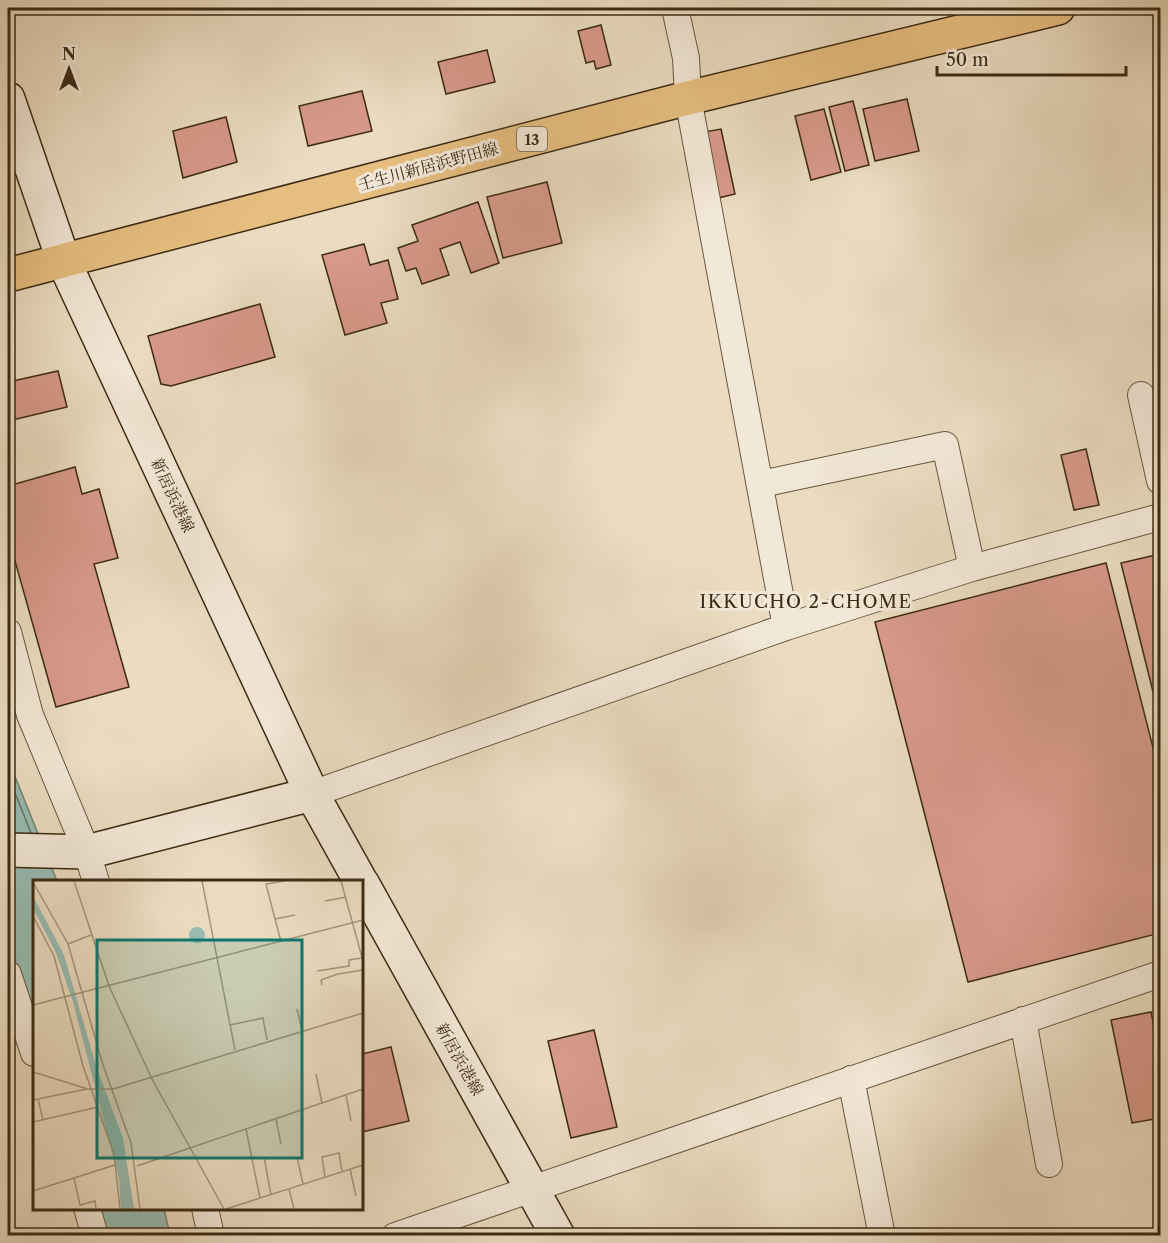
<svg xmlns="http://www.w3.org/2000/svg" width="1168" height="1243" viewBox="0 0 1168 1243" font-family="'Libre Caslon Text','Noto Serif JP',serif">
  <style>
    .water { fill: #98bcb2; stroke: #748272; stroke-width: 1.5 }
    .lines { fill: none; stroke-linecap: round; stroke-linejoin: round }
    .shore { stroke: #6a7462; stroke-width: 1.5 }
    .building { fill: #d79a8a; stroke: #3d2b13; stroke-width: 1.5 }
    .street-casing { stroke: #68573e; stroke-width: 28 }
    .secondary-casing { stroke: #3d2b13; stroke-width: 36 }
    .primary-casing { stroke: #3d2b13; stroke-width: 36 }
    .street { stroke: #f2e8d7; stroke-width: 26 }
    .secondary { stroke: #f2e8d7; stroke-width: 33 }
    .primary { stroke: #e6be80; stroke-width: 33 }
    .labels { text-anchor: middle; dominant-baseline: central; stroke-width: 6; stroke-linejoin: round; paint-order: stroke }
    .shield { fill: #f2e8d7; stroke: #73644e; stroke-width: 1.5 }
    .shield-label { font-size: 15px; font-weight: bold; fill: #3d2b13 }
    .street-label { font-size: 16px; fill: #3d2b13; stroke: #f2e8d7 }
    .neighbourhood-label { font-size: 18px; letter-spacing: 1.5px; fill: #3d2b13; stroke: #f2e8d7 }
    .inset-road { fill: none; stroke: #a5957b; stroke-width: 1.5 }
    .view { fill: #0f766e; fill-opacity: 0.15; stroke: #0f766e; stroke-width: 3 }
    .inset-edge { fill: none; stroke: #3d2b13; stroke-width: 3 }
  </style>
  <rect width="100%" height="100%" fill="#ebdcc1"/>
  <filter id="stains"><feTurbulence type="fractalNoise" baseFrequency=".00333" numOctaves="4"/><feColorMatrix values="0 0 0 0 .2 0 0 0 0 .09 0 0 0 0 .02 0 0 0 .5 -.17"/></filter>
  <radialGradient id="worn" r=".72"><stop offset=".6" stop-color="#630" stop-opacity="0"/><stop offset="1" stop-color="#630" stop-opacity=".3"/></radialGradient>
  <path class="water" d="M8,759l49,122 -23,1v150l-26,-80z
    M95,1209h69l6,26h-68z"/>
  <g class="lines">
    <path class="shore" d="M8,775l23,58"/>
  </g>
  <path class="building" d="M601,25l10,40 -15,4 -2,-8 -8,2 -8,-32z
    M487,50l8,32 -49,12 -8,-32z
    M362,91l10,40 -64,15 -9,-40z
    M907,99l12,52 -44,10 -12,-52z
    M853,101l16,64 -24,6 -16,-64z
    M824,109l17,63 -30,8 -16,-64z
    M226,117l11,45 -54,16 -10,-47z
    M721,129l14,65 -17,4 -14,-66z
    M547,182l15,61 -59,15 -16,-61z
    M478,202l21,61 -28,10 -11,-31 -20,7 9,26 -27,9 -6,-16 -10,3 -8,-23 20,-7 -6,-16z
    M364,244l6,21 18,-5 10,39 -17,4 6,20 -42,12 -23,-80z
    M260,304l15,53 -104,29 -10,-2 -13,-48z
    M58,371l9,36 -59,14v-39z
    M1086,449l13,56 -25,5 -13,-55z
    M75,467l7,27 17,-5 19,69 -24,6 35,123 -73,20 -48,-171v-50z
    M1160,554v166l-39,-157z
    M1106,563l54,212v158l-192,49 -93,-360z
    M1151,1012l9,44v62l-28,5 -21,-103z
    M594,1030l23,97 -46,11 -23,-97z
    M391,1047l18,74 -47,11v-78z"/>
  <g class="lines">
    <g class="street-casing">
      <path id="street" d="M675,8l11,50 2,40 98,529
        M1141,395l19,86
        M761,484l184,-39 27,123
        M8,632l22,83 57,137 9,30
        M312,794l474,-167 186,-59 188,-51
        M8,974l26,79
        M1023,1020l26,144
        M851,1079l31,157
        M87,1208l8,28
        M205,1208l6,28
        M395,1236l765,-262"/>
    </g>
    <g class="secondary-casing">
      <path id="secondary" d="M8,99l56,163 248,532 49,88
        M8,850l79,2 225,-58
        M362,883l196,353"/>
    </g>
    <g class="primary-casing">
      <path id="primary" d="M8,275l680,-177 370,-90"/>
    </g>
    <use href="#street" class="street"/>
    <use href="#secondary" class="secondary"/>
    <use href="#primary" class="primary"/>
  </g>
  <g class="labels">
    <rect class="shield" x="517" y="127" width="30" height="24" rx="4.5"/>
    <g class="shield-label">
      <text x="532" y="139">13</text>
    </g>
    <g class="street-label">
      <text transform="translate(428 166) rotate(-15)">壬生川新居浜野田線</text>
      <text transform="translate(173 495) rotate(65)">新居浜港線</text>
      <text transform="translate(460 1059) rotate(61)">新居浜港線</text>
    </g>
    <g class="neighbourhood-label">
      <text x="806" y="602">IKKUCHO 2-CHOME</text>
    </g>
  </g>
  <g transform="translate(33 880)">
    <rect width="330" height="330" fill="#ebdcc1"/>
    <path d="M0,16l31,59 33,114 26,69 11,71h-13l-2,-30 -46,-177 -17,-49 -23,-45zM156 55a8 8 0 1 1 16 0a8 8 0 1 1-16 0Z" fill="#98bcb2"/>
    <path class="inset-road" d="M41,1l35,105 43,93 72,130M169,1l33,169M308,1l22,80M0,2l35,62M292,21l21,-4M0,36l21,40 29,110 31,88 6,55M242,39l20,-4M58,55l-23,9 35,121 28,78 9,66M248,62l-15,-58 18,-3M284,91l32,-5v-6l13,-2M289,105l-1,-5 17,-6 25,-4M0,125l330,-85M264,129l5,21M197,145l33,-7 4,22M0,192l55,17h25l250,-76M283,194l6,29M313,215l5,26M5,219l5,21M0,220l54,-11M243,239l5,25M0,242l65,-15M213,249l14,69M231,277l7,38M264,277l6,27M104,286l226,-77M317,289l6,27M292,297l-3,-20 17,-4 3,18M41,298l6,27 15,-4 1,8M256,309l5,20M0,311l82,-26M193,329l137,-44"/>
    <path class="view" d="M64,60h205v218h-205z"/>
    <rect width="330" height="330" class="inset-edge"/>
  </g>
  <rect width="1168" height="1243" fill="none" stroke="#ebdcc1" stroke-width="30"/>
  <rect x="9" y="9" width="1150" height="1225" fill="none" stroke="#3d2b13" stroke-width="3"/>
  <rect x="15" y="15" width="1138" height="1213" fill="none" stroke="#3d2b13" stroke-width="1.5"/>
  <g transform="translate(69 69)" stroke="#f2e8d7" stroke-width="4.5" paint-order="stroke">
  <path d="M0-4.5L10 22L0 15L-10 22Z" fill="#3d2b13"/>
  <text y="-9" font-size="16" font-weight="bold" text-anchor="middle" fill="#3d2b13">N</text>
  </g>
  <path d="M937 66v9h189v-9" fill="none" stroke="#3d2b13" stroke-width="3"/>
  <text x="946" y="66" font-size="18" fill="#3d2b13" stroke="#f2e8d7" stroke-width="4.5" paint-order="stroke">50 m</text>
  <rect width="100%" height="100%" filter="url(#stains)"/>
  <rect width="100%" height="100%" fill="url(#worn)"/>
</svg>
